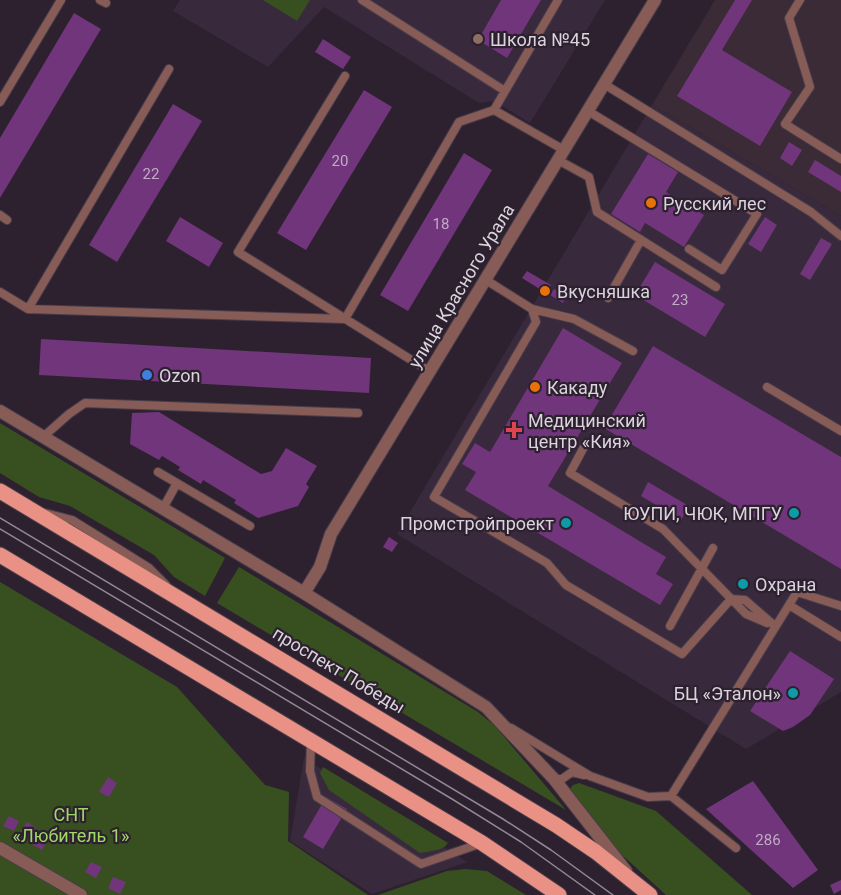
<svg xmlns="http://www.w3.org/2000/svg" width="841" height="895" viewBox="0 0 841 895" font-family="Roboto,sans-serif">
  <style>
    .built { fill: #39293c }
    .industrial { fill: #3a2b36 }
    .green { fill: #385020 }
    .building { fill: #70357a }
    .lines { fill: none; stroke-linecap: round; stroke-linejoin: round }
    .service-casing { stroke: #493d4b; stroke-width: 10 }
    .minor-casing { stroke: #493d4b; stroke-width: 14 }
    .primary-casing { stroke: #493d4b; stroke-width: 17 }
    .service { stroke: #875c56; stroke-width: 8 }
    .minor { stroke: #875c56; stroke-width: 12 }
    .primary { stroke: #e89184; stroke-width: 15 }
    .tram { stroke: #928894; stroke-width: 1.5 }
    .education-dot { fill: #8d6e63; stroke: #2d212f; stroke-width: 2 }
    .food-dot { fill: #e8710a; stroke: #2d212f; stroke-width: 2 }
    .shop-dot { fill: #3f7fe0; stroke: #2d212f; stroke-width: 2 }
    .health-dot { fill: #e0444e; stroke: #2d212f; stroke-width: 2 }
    .culture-dot { fill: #0f9aa8; stroke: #2d212f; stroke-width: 2 }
    .labels { text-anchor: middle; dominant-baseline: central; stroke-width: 4.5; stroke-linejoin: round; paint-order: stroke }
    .number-label { font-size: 15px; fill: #c0acc4 }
    .poi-label { font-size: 18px; fill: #dbd3dd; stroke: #2d212f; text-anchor: start }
    .street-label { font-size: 18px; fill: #dbd3dd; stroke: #2d212f }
    .park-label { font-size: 18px; fill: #9fd867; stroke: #2d212f }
  </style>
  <rect width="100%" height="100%" fill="#2d212f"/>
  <path class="built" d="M180,0h425l-75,123 -36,-22 -15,2 -155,-96 -56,60 -95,-56z
    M652,105l189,111v476l-95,57 -349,-215z
    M304,758l163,104 -95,32 -82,-53z"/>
  <path class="industrial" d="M715,0h126v216l-189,-111z"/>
  <path class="green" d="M263,0h47l-13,21z
    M0,423l225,135 -20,38 -31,-19 -20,-22 -84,-49 -31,-9 -39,-24z
    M239,567l239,145 17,14 71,84 -349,-207z
    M0,582l177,105 88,98 24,7 -1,49 80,54h-368z
    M323,767l125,76c-5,8 -18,8 -28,10l-91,-63 -9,-17z
    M579,783l77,28 96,84h-86l-45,-41 -50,-59 -2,-5 4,-5z
    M465,869l22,2 39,24h-148l69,-24z"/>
  <path class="building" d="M501,0h40l-34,58 -29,-18z
    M735,0h17l-30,50 70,42 -32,54 -83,-50z
    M74,13l27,16 -101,169v-60z
    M323,39l28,18 -8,12 -28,-17z
    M364,90l28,17 -86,143 -29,-17z
    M173,104l29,17 -85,141 -28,-17z
    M789,142l13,8 -10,16 -12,-8z
    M464,153l28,17 -84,141 -28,-16z
    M648,154l30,18 -12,20 38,23 -20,32 -39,-24 -5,9 -29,-18z
    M815,160l26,16v16l-33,-20z
    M180,217l43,26 -14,24 -43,-26z
    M765,217l12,8 -16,27 -13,-8z
    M821,238l11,6 -22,36 -10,-6z
    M655,262l70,42 -20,33 -70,-42z
    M527,271l24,14 -5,8 -24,-15z
    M554,289l13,7 -4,7 -13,-8z
    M563,328l59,35 -74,123 118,71 -10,17 17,10 -13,21 -195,-115 11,-18 -14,-8 13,-21 15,9z
    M41,339l330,19 -2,35 -330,-18z
    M653,346l188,111v112l-237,-141z
    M159,412l102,62 11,-3 14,-23 31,18 -11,18 3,3 -11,19 -40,12 -24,-15 2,-3 -33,-20 -2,4 -23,-14 2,-3 -18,-11 -3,4 -29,-16 2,-31z
    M648,482l41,24 -8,14 -40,-24z
    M389,537l9,6 -6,9 -9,-5z
    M790,651l44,28 -24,36 -17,12 -10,4 -33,-20z
    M108,777l9,6 -8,14 -10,-5z
    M753,781l65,89 -25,18 -87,-79z
    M326,797l21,12 -24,40 -20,-12z
    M9,816l10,5 -5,10 -11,-5z
    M27,822l9,6 -6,10 -10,-6z
    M36,833l12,7 -6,10 -12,-7z
    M91,862l11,5 -6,11 -11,-6z
    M113,877l13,5 -6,12 -12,-6z
    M841,880v10l-7,4 -4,-9z"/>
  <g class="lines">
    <g class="service-casing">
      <path id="service" d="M100,0l6,3
        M362,0l143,91
        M800,0l-11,18 21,69 -25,37 56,35
        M345,76l-107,176 191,119
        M604,84l207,128 30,24
        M0,102l61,-102
        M494,110l64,-110
        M588,111l169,103 -35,56 -33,-21
        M558,160l31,17 8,35 119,75
        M0,215l7,5
        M486,280l46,29 4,13 -102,175 113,66 19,22 116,69 49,-55 14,1 30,26
        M0,292l28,17 317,10 114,-197 35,-12 70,40
        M608,298l33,-58
        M28,309l141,-240
        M532,309l42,10 59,32
        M767,387l74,44
        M43,437l26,-23 16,-11 273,10
        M584,447l-14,26 93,56 83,85 21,9
        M158,472l92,54
        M162,510l15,-27
        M45,513l27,7 77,48 17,17
        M789,605l52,32
        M670,626l43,-78
        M511,728l79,48 58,21 23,-1 126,-204 44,14
        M311,740l-1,31 7,26 104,67 61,-21
        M554,779h8l10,-7 12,3
        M671,796l65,52"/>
    </g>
    <g class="minor-casing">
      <path id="minor" d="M0,411l304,182 182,114 68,72 72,92
        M304,593l16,-26 11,-33 324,-534
        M0,848l81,47"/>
    </g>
    <g class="primary-casing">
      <path id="primary" d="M0,491l556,334 40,27 54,43
        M0,555l482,288 77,52"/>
    </g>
    <use href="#service" class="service"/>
    <use href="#minor" class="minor"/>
    <use href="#primary" class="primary"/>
    <path class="tram" d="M0,518l503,301 48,31 62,45
      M0,529l452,270 69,43 74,53"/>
  </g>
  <circle class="education-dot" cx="478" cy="39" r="6"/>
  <g class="food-dot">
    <circle cx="651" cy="203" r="6"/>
    <circle cx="545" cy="291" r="6"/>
    <circle cx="535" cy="387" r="6"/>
  </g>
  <circle class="shop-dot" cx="147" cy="375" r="6"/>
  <path class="health-dot" d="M511 421h6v6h6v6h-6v6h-6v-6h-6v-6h6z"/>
  <g class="culture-dot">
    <circle cx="794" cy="513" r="6"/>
    <circle cx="566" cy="523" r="6"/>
    <circle cx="743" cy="584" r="6"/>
    <circle cx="793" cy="693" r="6"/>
  </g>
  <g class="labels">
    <g class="number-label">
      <text x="340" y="161">20</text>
      <text x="151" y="174">22</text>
      <text x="441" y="224">18</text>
      <text x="680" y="300">23</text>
      <text x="768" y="840">286</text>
    </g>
    <g class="poi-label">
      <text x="490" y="39">Школа №45</text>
      <text x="663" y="203">Русский лес</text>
      <text x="557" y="291">Вкусняшка</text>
      <text x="159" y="375">Ozon</text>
      <text x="547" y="387">Какаду</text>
      <text x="528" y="420">Медицинский<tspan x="528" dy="21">центр «Кия»</tspan></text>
      <text x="782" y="513" text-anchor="end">ЮУПИ, ЧЮК, МПГУ</text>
      <text x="554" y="523" text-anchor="end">Промстройпроект</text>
      <text x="755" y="584">Охрана</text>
      <text x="781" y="693" text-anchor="end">БЦ «Эталон»</text>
    </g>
    <g class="street-label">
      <text transform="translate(461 286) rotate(-59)">улица Красного Урала</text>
      <text transform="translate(339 670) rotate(31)">проспект Победы</text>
    </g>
    <g class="park-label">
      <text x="71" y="814">СНТ<tspan x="71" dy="21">«Любитель 1»</tspan></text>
    </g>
  </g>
</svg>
